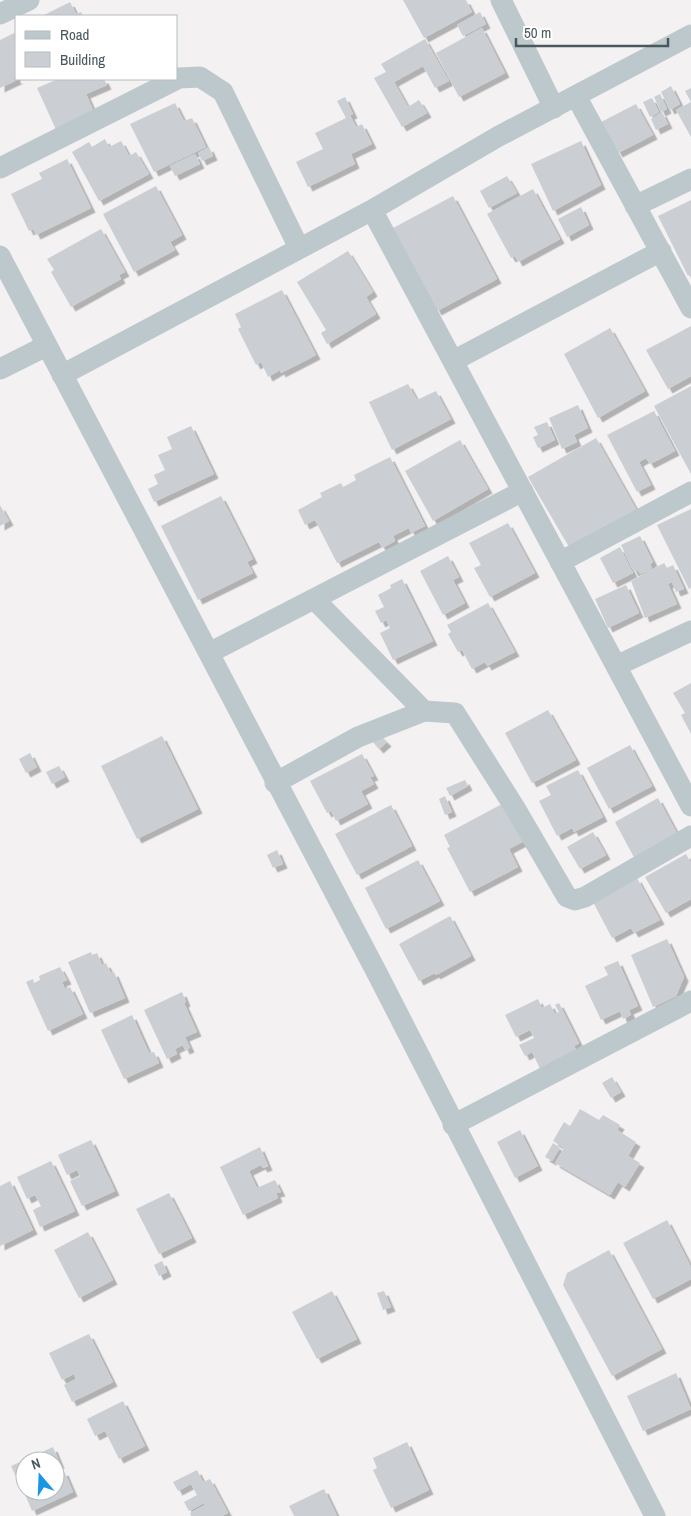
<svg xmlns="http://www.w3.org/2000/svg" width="691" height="1516" viewBox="0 0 691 1516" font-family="'Archivo Narrow',sans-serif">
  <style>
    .building { fill: #cbcfd3; filter: url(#shadow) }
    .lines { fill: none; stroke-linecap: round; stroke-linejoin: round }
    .street { stroke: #bdc8cd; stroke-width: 21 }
  </style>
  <defs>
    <filter id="shadow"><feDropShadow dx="4.5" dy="4.5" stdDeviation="0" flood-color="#0004"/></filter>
  </defs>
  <rect width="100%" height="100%" fill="#f3f1f1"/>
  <path class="building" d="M403,0h63l6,12 -48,26z
    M70,2l6,12 5,-2 2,4h-41z
    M480,12l6,12 -23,12 -6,-11z
    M482,28l23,45 -46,24 -23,-44z
    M14,33l2,4v42h3l-19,9v-48z
    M425,39l24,42 -14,7 -12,-22 -29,16 14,25 11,-7 8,13 -25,14 -28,-49 12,-6 -5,-8z
    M58,79h46l3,6 -21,9 7,16 -13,6 3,6 -25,12 -21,-46z
    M671,86l9,18 -10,6 -9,-18z
    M691,88v14l-6,-11z
    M660,94l7,15 -6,3 -7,-15z
    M345,97l8,17 -3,1 6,12 6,-3 10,20 -21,10 4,10 -47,23 -12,-25 27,-13 -8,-16 31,-15 -9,-17z
    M652,98l7,14 -9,5 -7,-15z
    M691,102v35l-15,-27z
    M175,103l9,18 8,-3 14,29 -52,25 -24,-48z
    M636,104l17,31 -35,18 -17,-31z
    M662,112l6,12 -12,6 -5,-11z
    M105,139l4,8 12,-6 8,15 7,-4 13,22 -50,27 -27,-49 17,-10 3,5z
    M581,141l20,44 -48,26 -22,-47z
    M209,147l4,9 -11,5 -4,-8z
    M195,154l5,10 -25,12 -5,-10z
    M67,159l24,49 -55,27 -3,-6 -4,2 -18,-37 31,-15 -3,-6z
    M507,176l10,17 -28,15 -9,-17z
    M156,186l26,49 -12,7 5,8 -41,22 -31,-58z
    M533,189l27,50 -42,23 -3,-6 -4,2 -24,-44z
    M453,196l44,83 -60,32 -44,-83z
    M691,200v74l-3,2 -30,-60z
    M581,207l8,18 -22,12 -9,-18z
    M101,229l24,43 -6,3 2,4 -50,28 -20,-35 3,-2 -7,-11z
    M348,251l25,41 -7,5 10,17 -49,30 -6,-11 5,-3 -29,-48z
    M282,290l34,65 -35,18 -1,-3 -12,7 -7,-15 -5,3 -18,-36 3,-2 -6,-13z
    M691,326v50l-23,13 -22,-39z
    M610,328l35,63 -47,27 -34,-64z
    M408,384l9,16 19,-9 15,28 -59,31 -23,-48z
    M691,386v88l-37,-68z
    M578,405l10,23 -14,7 3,7 -15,7 -13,-31z
    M654,411l21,40 -25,13 -4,-6 -7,4 12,23 -14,7 -30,-57z
    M547,422l8,18 -17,8 -5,-11 5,-2 -4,-8z
    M191,426l23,48 -60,28 -6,-13 10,-5 -4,-9 11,-5 -7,-15 14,-6 -5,-12z
    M596,438l40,71 -67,38 -41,-70z
    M460,440l28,49 -55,32 -28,-50z
    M390,457l35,69 -14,7 -2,-5 -16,8 2,5 -13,7 -3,-6 -42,21 -22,-43 -10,5 -7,-15 24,-13 -2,-4 21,-10 2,4 13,-7 -2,-5z
    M221,496l32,63 -6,3 6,11 -55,27 -37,-74z
    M0,505l9,16 -9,5z
    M691,509v78l-2,2 -32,-64z
    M508,523l27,50 -45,24 -16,-29 7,-3 -12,-22z
    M640,536l13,26 -3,2 2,5 -12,5 -2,-4 -4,2 -13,-27z
    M620,547l13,26 -20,10 -13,-25z
    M448,556l11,21 -6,3 12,23 -22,12 -23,-44z
    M664,563l3,5 6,-3 11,24 -8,3 -4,-10 -4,2 9,20 -32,14 -14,-37z
    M402,579l31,62 -40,19 -13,-27 10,-5 -4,-8 -5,3 -6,-12 9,-4 -6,-12 13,-7 -1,-3z
    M626,585l13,28 -31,15 -13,-29z
    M488,603l27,49 -28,14 -2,-4 -13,7 -10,-19 -4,2 -10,-18 3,-2 -4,-7z
    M691,683v51l-10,-19 4,-2 -12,-20z
    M548,710l28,50 -44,23 -27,-50z
    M378,733l9,9 -8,7 -8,-9z
    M162,736l36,73 -61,30 -36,-73z
    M630,745l22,41 -43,23 -22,-41z
    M30,753l7,14 -11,6 -7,-14z
    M362,754l12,22 -4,1 4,7 -13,7 7,13 -32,17 -5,-10 -4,2 -17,-32z
    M59,766l6,11 -13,7 -6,-12z
    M578,770l25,47 -29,15 -2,-4 -15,8 -18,-35 12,-6 -5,-9z
    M465,780l3,6 -18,10 -4,-8z
    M445,796l7,16 -7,3 -6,-16z
    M658,798l22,41 -43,24 -22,-41z
    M502,804l24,36 -17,9 9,18 -48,25 -23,-44 3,-1 -6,-12z
    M391,805l21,41 -55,29 -22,-41z
    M593,832l13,23 -26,14 -13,-22z
    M277,850l6,14 -10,4 -6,-13z
    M686,854l5,9v36l-25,14 -21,-36z
    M418,860l22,41 -54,28 -21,-41z
    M637,878l23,42 -26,13 -3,-5 -19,10 -19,-36z
    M450,916l21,40 -35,19 -1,-2 -16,8 -20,-37z
    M667,939l17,38 -8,19 -23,11 -22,-52z
    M91,952l1,3 5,-2 5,12 4,-2 5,10 3,-1 11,26 -35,15 -22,-51z
    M618,961l20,45 -9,4 2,5 -8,4 -3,-8 -19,9 -16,-34 23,-11 -4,-8z
    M60,967l7,13 -5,2 3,7 5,-2 13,27 -35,17 -22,-49 7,-3 1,4 6,-3 -1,-4z
    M182,992l4,10 -2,1 13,29 -12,5 5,11 -5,2 -2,-5 -8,4 2,5 -10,5 -23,-49z
    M538,999l4,9 8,-4 5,10 4,-2 -4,-7 4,-2 20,40 -5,3 6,11 -37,18 -11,-23 -7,4 -6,-11 15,-7 -4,-8 -14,7 -11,-22z
    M132,1015l17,38 5,-1 5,11 -35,16 -23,-49z
    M612,1077l9,15 -10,6 -9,-15z
    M580,1109l19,11 4,-5 17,10 -3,5 19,12 -8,14 12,7 -15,24 -7,-5 -8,13 -55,-32 9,-15 -11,-7 11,-19 6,4z
    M520,1130l18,36 -23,12 -18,-36z
    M91,1140l24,51 -33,15 -12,-25 10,-5 -3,-6 -10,5 -9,-20z
    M553,1143l7,5 -8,13 -7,-4z
    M260,1147l8,19 -5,2 -2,-3 -12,6 8,17 18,-8 6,12 -5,1 2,5 -35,17 -23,-48z
    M51,1161l24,50 -35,16 -7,-17 8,-4 -6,-11 -8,4 -10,-22z
    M10,1181l23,49 -33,16v-60z
    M169,1193l23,45 -33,16 -23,-45z
    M667,1220l24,47v12l-38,20 -30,-56z
    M88,1232l25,48 -34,18 -25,-48z
    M609,1250l53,99 -50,27 -49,-91 4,-12z
    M162,1261l5,11 -8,4 -5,-11z
    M332,1291l25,48 -40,20 -25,-47z
    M384,1291l7,16 -8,3 -6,-17z
    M89,1334l24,48 -41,20 -8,-17 12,-6 -2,-5 -12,6 -13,-27z
    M676,1373l15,36 -48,22 -16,-35z
    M123,1401l22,45 -26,13 -14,-28 -10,5 -8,-17z
    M407,1442l22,48 -38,18 -18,-38 4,-2 -4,-10z
    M53,1447l7,17 -5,2 4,7 5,-2 9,21 -41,19 -8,-19 31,-1v-30h-30v14l-8,4 -6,-13z
    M197,1470l6,12 7,-3 18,34 -6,3h-31l-1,-3 15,-8 -1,-2 -15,8 -5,-9 13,-7 -6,-11 -13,7 -5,-9z
    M324,1489l13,27h-43l-5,-10z"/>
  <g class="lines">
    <path class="street" d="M501,0l53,108
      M0,14l29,-14
      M576,96l115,212
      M0,168l179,-90 21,-1 23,15 76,156
      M635,206l56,-27
      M372,210l319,596
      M0,256l377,717 278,543
      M453,361l208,-110
      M0,369l46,-23
      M62,375l310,-165 127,-74 192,-101
      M560,562l131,-70
      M314,599l110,112
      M209,653l314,-162
      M616,666l75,-35
      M275,783l83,-46 66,-26 31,2 60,95 52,89 8,3 10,-3 106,-61
      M453,1125l238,-124"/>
  </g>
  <rect x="15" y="15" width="162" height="65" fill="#ffffff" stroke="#b6bcbf"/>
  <rect x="25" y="31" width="25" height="8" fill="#bdc8cd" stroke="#b6bcbf"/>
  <text x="60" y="40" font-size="15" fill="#49585e">Road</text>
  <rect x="25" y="52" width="25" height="15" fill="#cbcfd3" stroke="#b6bcbf"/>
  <text x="60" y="65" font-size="15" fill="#49585e">Building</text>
  <g transform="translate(40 1476) rotate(341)"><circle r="24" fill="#ffffff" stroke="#b6bcbf"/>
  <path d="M0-4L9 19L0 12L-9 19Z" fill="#1a97e4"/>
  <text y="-8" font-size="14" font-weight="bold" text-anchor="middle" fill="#49585e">N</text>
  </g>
  <path d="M516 38v8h152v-8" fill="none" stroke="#49585e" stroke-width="2.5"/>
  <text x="524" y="38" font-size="15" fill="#49585e" stroke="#ffffff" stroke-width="4" paint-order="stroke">50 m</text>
</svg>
